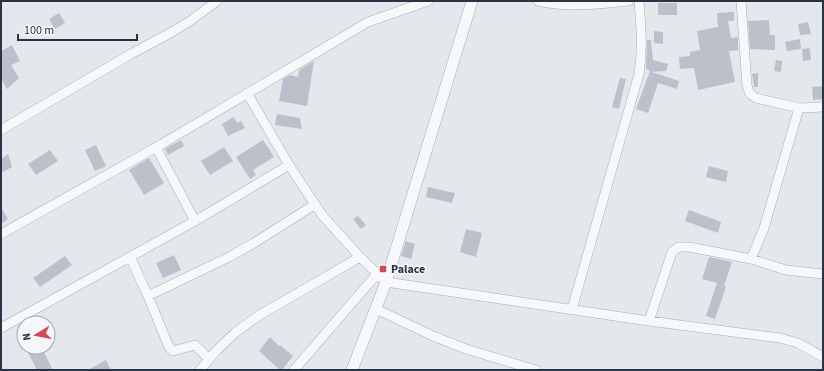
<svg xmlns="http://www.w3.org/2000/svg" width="824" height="371" viewBox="0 0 824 371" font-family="'Source Sans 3',sans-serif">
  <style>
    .building { fill: #bbc0ca }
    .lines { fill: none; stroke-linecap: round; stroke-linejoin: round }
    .minor-casing { stroke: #a9aeb7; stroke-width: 10 }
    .tertiary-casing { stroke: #a9aeb7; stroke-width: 12 }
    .minor { stroke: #f7f8fa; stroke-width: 9 }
    .tertiary { stroke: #f7f8fa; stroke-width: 11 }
    .poi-dot { fill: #d1495b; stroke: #f4f6f9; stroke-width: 1.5 }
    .labels { text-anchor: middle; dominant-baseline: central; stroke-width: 3.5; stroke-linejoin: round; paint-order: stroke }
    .poi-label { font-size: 12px; font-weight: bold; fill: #2b3445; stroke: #f4f6f9; text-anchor: start }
  </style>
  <rect width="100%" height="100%" fill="#e4e7ec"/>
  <path class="building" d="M658,3h19v12h-19z
    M734,12v9h-6l3,17 7,-1v13l-9,1 6,31 -37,8 -4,-22 -14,1 -1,-12 11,-1v-4l10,-2 -3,-19 21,-4 -1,-14z
    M59,13l6,10 -10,6 -6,-10z
    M769,20l1,15h5v15l-25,-1 -2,-28z
    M808,22l3,12 -11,1 -2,-11z
    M654,31l9,1v12l-9,-1z
    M800,39l1,10 -14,2 -2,-9z
    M647,40h4l2,20 15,4 -2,7 -14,1 27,9 -2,8 -19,-6 -10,30 -12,-4 14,-38 -4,-2z
    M12,45l8,16 -9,4 8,13 -12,11 -6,-11v-27z
    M810,48l1,12 -8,1 -1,-12z
    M776,60l6,1 -1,11 -7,-1z
    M314,61l-7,45 -28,-5 4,-22 7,-4 8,2 1,-7z
    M758,73v14h-4l-2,-13z
    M620,78l6,1 -7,30 -7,-2z
    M823,86v13l-10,1 -1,-13z
    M277,114l23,4 2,11 -27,-4z
    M234,117l3,6 4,-2 4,7 -17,8 -6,-12z
    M181,140l3,6 -16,9 -3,-6z
    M263,140l11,17 -21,13 3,5 -6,4 -14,-22z
    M96,145l10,21 -11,5 -10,-21z
    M224,147l9,14 -23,14 -9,-14z
    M50,150l8,11 -22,14 -8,-11z
    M8,154l4,13 -11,6v-14z
    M149,158l15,25 -20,12 -15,-25z
    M709,166l19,5 -2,11 -20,-5z
    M428,187l27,6 -3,10 -26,-6z
    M1,207l7,12 -7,5z
    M689,210l32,12 -3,11 -33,-12z
    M358,216l8,9 -5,4 -8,-10z
    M466,229l16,4 -6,24 -16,-5z
    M406,241l9,3 -4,15 -10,-3z
    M174,255l7,15 -18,8 -7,-15z
    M65,256l7,9 -32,22 -7,-9z
    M709,257l23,5 -8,24 2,1 -11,32 -9,-3 11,-33 -15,-4z
    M270,337l9,9 1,-1 13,11 -11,14h-2l-21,-19z
    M25,347h16l12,23h-16z
    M106,360l5,10h-23z"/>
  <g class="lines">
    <g class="minor-casing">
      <path id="minor" d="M538,1c31,7 61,3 91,0
        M741,1l6,85 3,8 6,4 43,10 24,-1
        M1,130l130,-76 41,-22 18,-11 27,-20
        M156,147l39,74
        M289,165l33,50 38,42 26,25 263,39 131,17 18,5 25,14
        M1,234l161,-90 206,-122 60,-21
        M130,257l18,39 21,51 4,4 22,-6 14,14
        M751,259l13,-31 35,-120
        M148,296l81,-39 25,-14 60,-38
        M376,309l57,27 33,13 70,21
        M572,309l67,-235c4,-26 2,-47 0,-73
        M649,321l23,-69 7,-5h10l62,12 35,11 37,4
        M1,328l194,-107 94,-56 -42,-72
        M200,370l17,-20 19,-18 22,-16 102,-59
        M294,370l83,-96"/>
    </g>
    <g class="tertiary-casing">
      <path id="tertiary" d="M352,370l34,-88 86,-281"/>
    </g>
    <use href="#minor" class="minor"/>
    <use href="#tertiary" class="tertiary"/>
  </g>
  <rect class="poi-dot" x="379" y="265" width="8" height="8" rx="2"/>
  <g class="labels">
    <g class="poi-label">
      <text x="391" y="269">Palace</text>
    </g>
  </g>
  <rect width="824" height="371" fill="none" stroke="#2b3445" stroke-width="4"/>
  <g transform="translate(36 335) rotate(260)"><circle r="19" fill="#f4f6f9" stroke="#a4a8b1"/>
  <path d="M0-3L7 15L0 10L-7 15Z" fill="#d1495b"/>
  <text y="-6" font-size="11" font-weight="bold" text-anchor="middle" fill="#2b3445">N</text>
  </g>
  <path d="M18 34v6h119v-6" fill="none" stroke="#2b3445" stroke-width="2"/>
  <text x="24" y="34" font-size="12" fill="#2b3445" stroke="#f4f6f9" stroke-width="3" paint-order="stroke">100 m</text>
</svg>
